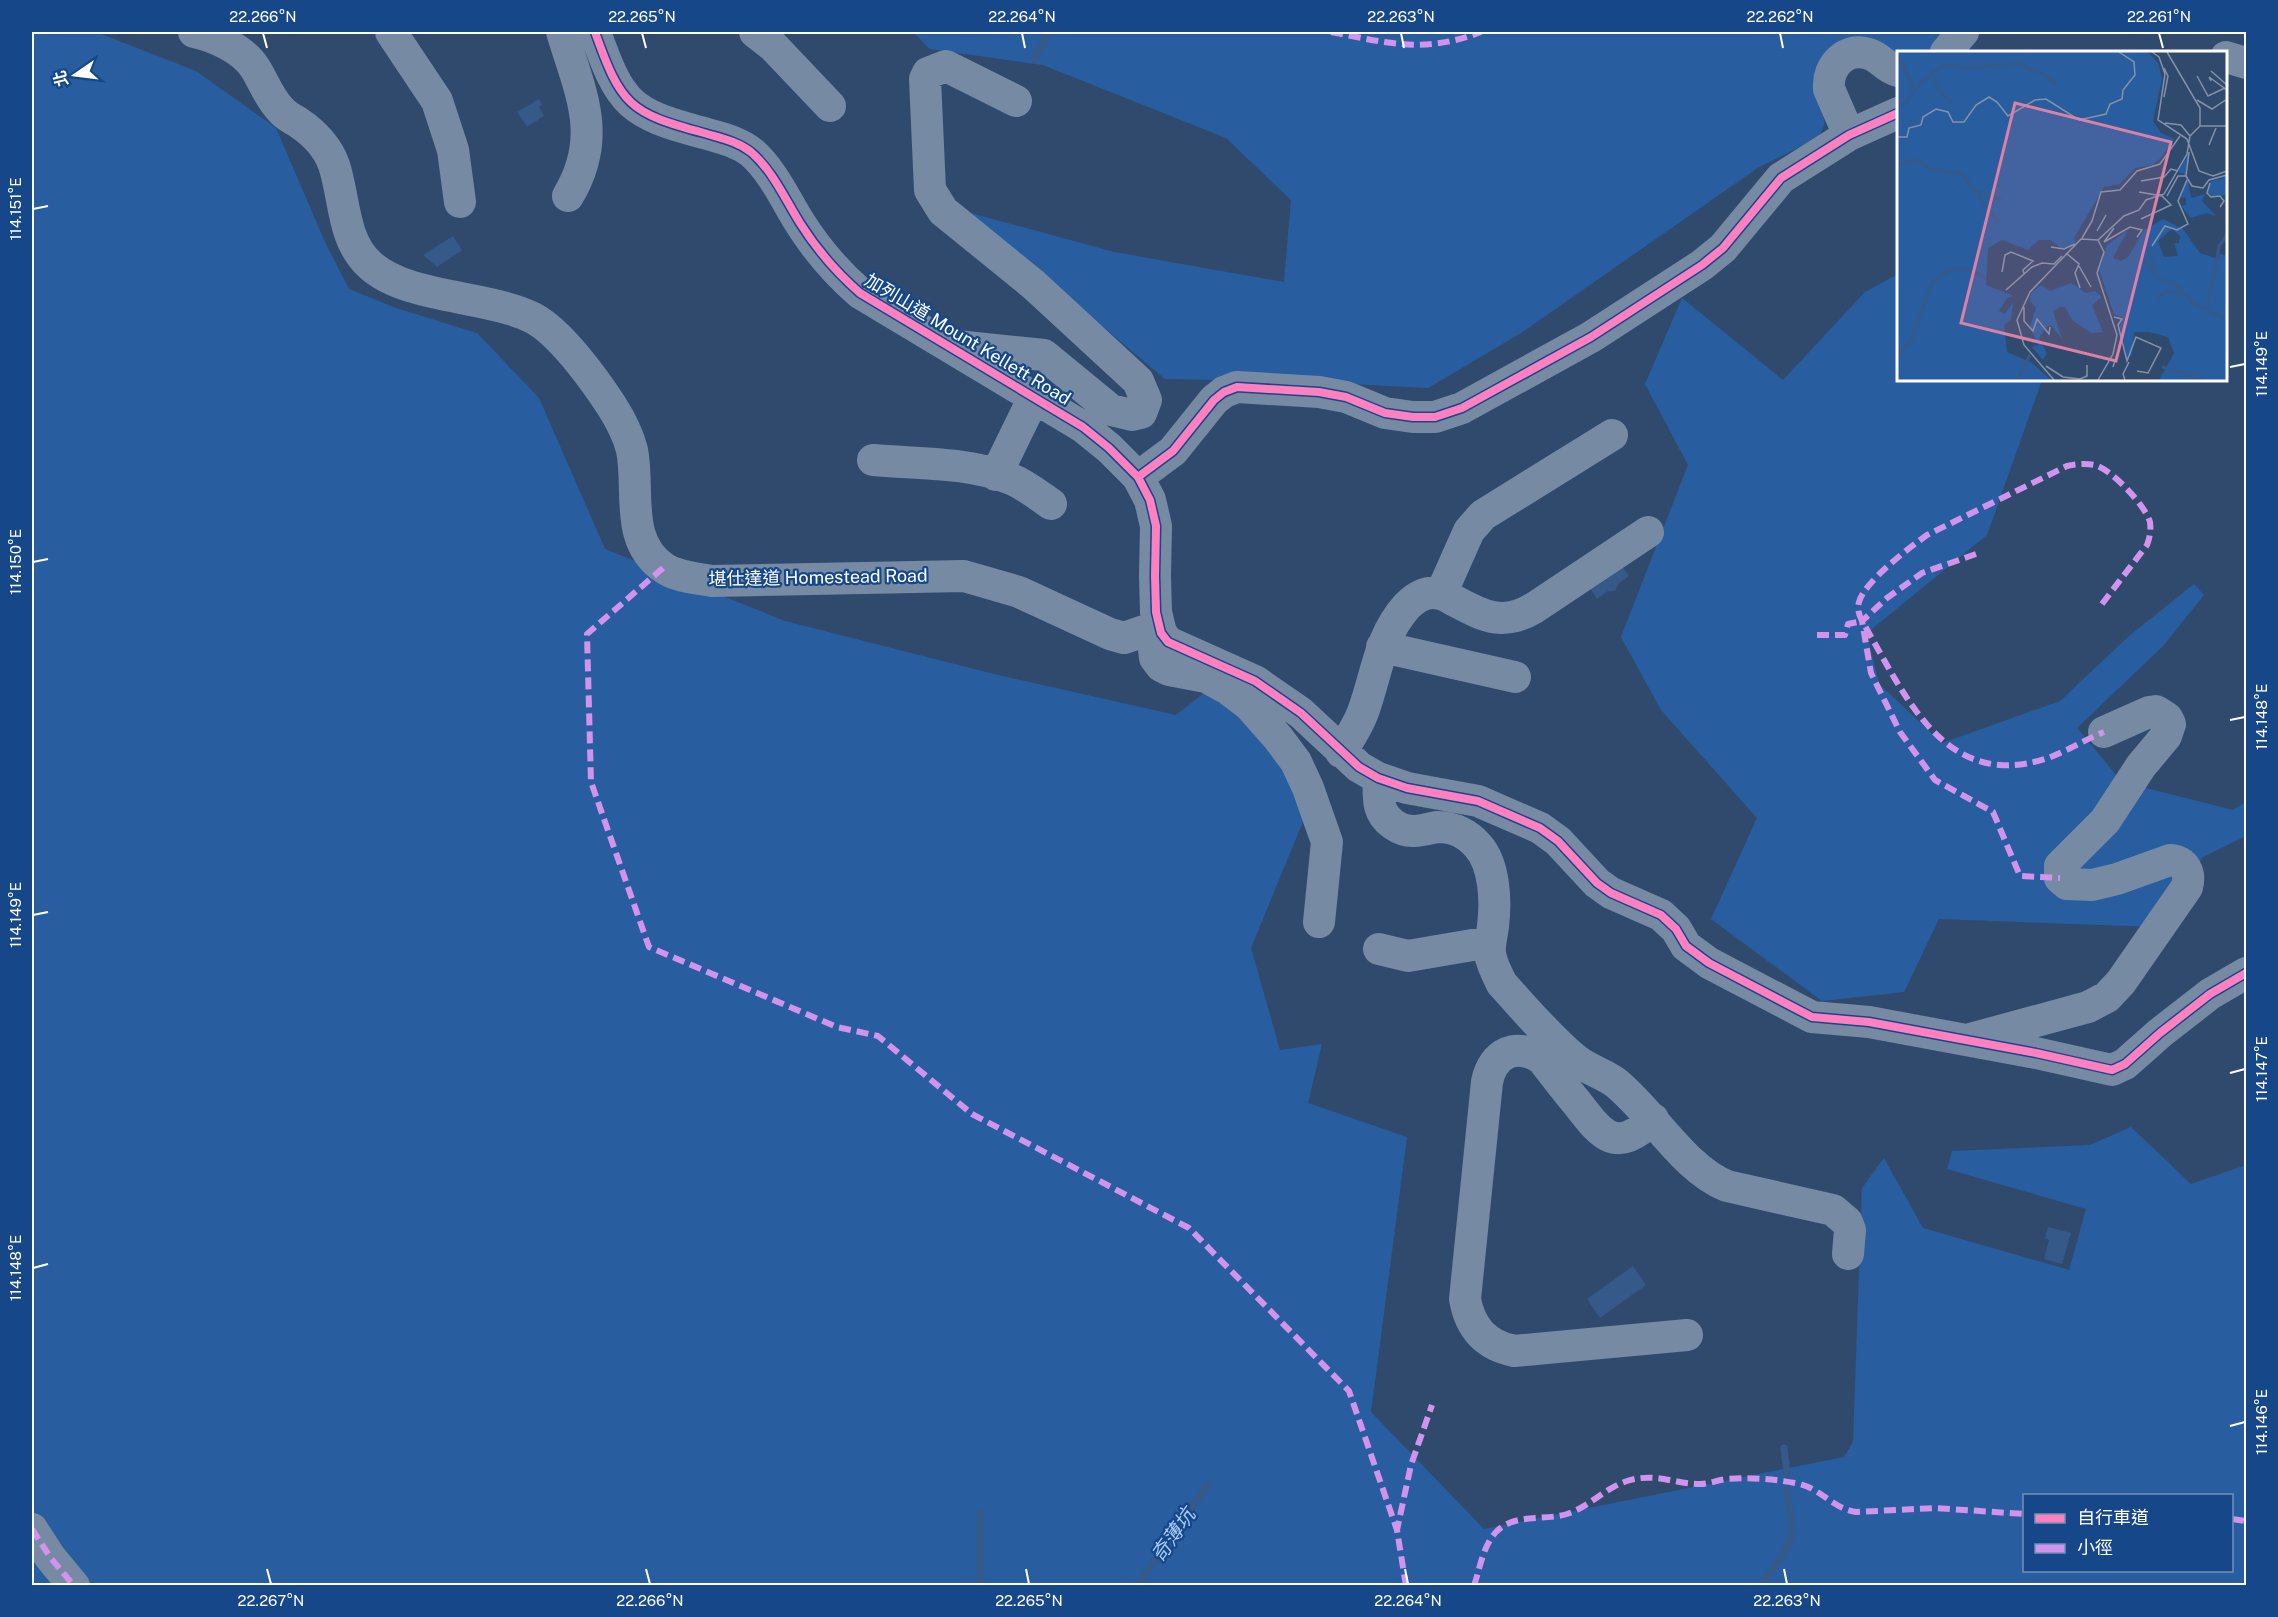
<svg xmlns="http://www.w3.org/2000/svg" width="2278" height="1617" viewBox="0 0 2278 1617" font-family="'Public Sans','Noto Sans TC',sans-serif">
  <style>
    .green { fill: #285e9f; fill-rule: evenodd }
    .water { fill: #355988 }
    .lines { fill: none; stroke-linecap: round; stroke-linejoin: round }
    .stream { stroke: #355988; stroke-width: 7 }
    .minor { stroke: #778aa4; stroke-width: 32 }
    .quiet { stroke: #d193ec; stroke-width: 6; stroke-dasharray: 12 6; stroke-linecap: butt }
    .cycleway-casing { stroke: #154789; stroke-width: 11 }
    .cycleway { stroke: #ff80c0; stroke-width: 8 }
    .ticks { fill: none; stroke: #fff; stroke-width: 2 }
    .labels { text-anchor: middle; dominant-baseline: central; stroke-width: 4.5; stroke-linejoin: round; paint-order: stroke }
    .street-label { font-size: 18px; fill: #fff; stroke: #154789 }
    .water-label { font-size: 20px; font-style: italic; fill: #a7cbf6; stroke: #154789 }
    .inset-river { fill: none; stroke: #355988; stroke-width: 3 }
    .inset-road { fill: none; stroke: #8392a8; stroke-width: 1.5 }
    .view { fill: #dd80a5; fill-opacity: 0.15; stroke: #dd80a5; stroke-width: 3 }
    .inset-edge { fill: none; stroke: #fff; stroke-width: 3 }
    .neatline { fill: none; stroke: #fff; stroke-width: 2 }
    .ticks-label { font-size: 15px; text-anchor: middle; fill: #fff }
  </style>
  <rect width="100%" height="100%" fill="#304a6e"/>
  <path class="green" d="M32,32h64l100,39 80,57 49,114 24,47 47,19 81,25 62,65 66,151 180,72 213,54 178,40 47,-37 86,129 -58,141 29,102 42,-6 -14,59 99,34 -36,275 113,117 360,-72 9,-15 9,-254 22,-30 39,70 146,42 17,-61 -139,-40 5,-18 138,-6 41,-18 60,57 55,-19v420l-2214,1zM2024,1496h208v74h-208z
    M913,32h1039c-22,21 -23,20 -54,20v6l-78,2c-5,11 -8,22 -5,34 4,19 18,26 1,45l-57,28 -238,166 -93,55 -137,-7 -126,-2 -198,-167 147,40 170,30 7,-82 -65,-62 -183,-73 -113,-16z
    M1898,274v106h144l-55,155 -120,98 12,51 63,59 118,-42 69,-65 65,-52 10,11 -41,51 -86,82 45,54 111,28 13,-8v34l-43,21 -46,70 -218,-8 -35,73 -82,9 -111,-82 46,-101 -96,-108 -40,-73 67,-172 -43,-81 37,-86 101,82 82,-88z"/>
  <path class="water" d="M539,99l3,6 -3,2 5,9 -17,11 -10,-15z
    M453,236l9,14 -25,17 -14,-12z
    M1622,566l7,10 -10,7 -4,8h-7l-11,8 -7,-11z
    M2048,1227l23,6 -9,31 -18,-5 5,-19 -4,-2z
    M1633,1266l13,19 -46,33 -13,-19z"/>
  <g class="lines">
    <path class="stream" d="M1034,59l15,-27
      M1784,1448l3,26
      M978,1586l2,-9v-64
      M1137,1586l71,-102
      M1761,1586c8,-14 27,-35 30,-49 2,-14 -3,-33 -4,-47"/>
    <path class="minor" d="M194,32c22,5 49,17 61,36 9,14 14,30 26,42 5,6 12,9 18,13 15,10 29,25 35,42 11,33 8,75 36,100 37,34 118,30 163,53 27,14 61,61 78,87 9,14 17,29 21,45 8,40 -8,91 32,118 13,9 32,10 48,13l252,-5 55,16 91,42 14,4 35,-12
      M391,32l46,69 16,49 7,52
      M562,32c18,60 42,104 6,164
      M595,32c26,73 34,81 109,101 16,5 33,8 47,19 22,19 34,47 49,71 17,27 36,49 60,70l223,134 26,21 29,29 12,23 6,26 -1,50 1,36 5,21 7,9 87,39 46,32 58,54 19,11 29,10 71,13 62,27 18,13 39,42 14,10 50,22 15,14 10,17 23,17 103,54 57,5 167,31 76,17 13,-6 35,-31 50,-39 36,-21
      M755,32l18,14 57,60
      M1946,52l17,-20
      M2226,57l20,6
      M1849,135l-20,-46c-2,-23 17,-43 40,-35 12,4 17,14 29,17
      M956,346l88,9 67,55 21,5 9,-2 5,-13 -8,-19 -104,-96 -91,-74 -13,-21 -5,-111 3,-6 18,-7 70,35
      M873,460c46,4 96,2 138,19 15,6 27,16 40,25
      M996,475l38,-78
      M1138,477l35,-26 41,-51 10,-8 13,-5 82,5 27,5 39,16 28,4h22l27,-9 129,-71 111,-72 21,-17 58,-70 68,-43 49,-22
      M1441,594l28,-63 14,-16 129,-80
      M1159,626l-5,23 1,9 6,8 8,4 37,7 22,12 21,16 30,34 17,23 12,26 19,54 -8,80
      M1382,647l133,30
      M1341,752c8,-13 17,-26 22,-40 14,-38 16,-75 44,-106 9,-9 20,-16 33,-12 6,1 11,5 17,8 28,15 47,24 77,6l114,-76
      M1378,778c1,9 0,20 2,28 4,15 20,26 35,25 7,0 15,-3 23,-4 15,0 30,7 40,19 17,19 18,56 15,80 -1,10 -4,18 -3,28 2,11 7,20 12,30 23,25 47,54 74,76 13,10 30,15 40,23 37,30 69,87 111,103l106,24 14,12 3,8 -2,24
      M1379,949l29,7 82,-14
      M1974,1038l114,-31 19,-10 14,-15 66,-95c4,-14 -2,-26 -17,-27l-53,19 -25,6 -25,-1 -7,-6v-12l45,-45 36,-55 25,-30 4,-12 -3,-6 -11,-7 -7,1 -45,20
      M1653,1119c-37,35 -50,18 -76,-16 -12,-14 -23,-29 -35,-44 -25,-17 -49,-7 -55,23l-22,217c5,28 20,46 49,52l173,-16
      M32,1529l18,28 24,29"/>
    <path class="quiet" d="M1331,32c58,11 92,22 150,0
      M1976,554l-54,19 -35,25 -25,23 9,52 29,59 35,48 58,32 27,64 40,2
      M663,568l-76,66 4,148 58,165 188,80 41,9 94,78 217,114 160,163 48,139
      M2102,604l45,-59c3,-8 4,-15 3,-23 -5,-17 -38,-52 -55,-57 -10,-2 -19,-1 -28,1l-140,69c-18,13 -62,46 -68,67 -2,7 0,13 3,19 42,71 80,170 183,138 21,-7 39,-19 59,-27
      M1817,635h28l3,-11 14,-3
      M2232,1519l14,2
      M32,1529l18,28 24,29
      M1406,1586l-9,-56 14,-65 21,-60
      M1474,1586c6,-18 9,-41 23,-55 19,-18 47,-10 70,-17 22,-7 38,-26 60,-33 29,-9 46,3 73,3 9,0 17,-4 27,-5 23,-2 45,0 68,4 25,4 38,26 61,29l79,-4 89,6"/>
    <g class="cycleway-casing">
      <path id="cycleway" d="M595,32c26,73 34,81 109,101 16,5 33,8 47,19 22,19 34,47 49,71 17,27 36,49 60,70l223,134 26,21 29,29 12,23 6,26 -1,50 1,36 5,21 7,9 87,39 46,32 58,54 19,11 29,10 71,13 62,27 18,13 39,42 14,10 50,22 15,14 10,17 23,17 103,54 57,5 167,31 76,17 13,-6 35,-31 50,-39 36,-21
        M1138,477l35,-26 41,-51 10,-8 13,-5 82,5 27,5 39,16 28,4h22l27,-9 129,-71 111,-72 21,-17 58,-70 68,-43 49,-22"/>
    </g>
    <use href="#cycleway" class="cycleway"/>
  </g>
  <path class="ticks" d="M263,33l4,15M642,33l4,15M1022,33l3,15M1401,33l3,15M1780,33l3,15M2159,33l4,15M33,209l15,-3M2230,367l15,-3M33,562l15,-3M2230,720l15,-3M33,915l15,-3M2230,1073l15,-4M33,1268l15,-4M2230,1426l15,-4M267,1569l4,15M646,1569l4,15M1026,1569l3,15M1405,1569l3,15M1784,1569l3,15"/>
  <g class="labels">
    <g class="street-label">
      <text transform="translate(968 339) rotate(31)">加列山道 Mount Kellett Road</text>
      <text transform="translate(818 577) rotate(-1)">堪仕達道 Homestead Road</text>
    </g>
    <g class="water-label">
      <text transform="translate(1173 1535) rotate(-55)">奇薄坑</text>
    </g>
  </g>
  <g transform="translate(1897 51)">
    <rect width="330" height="330" fill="#304a6e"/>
    <path d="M0,1h251l10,11 4,16 -9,42 8,12 13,6 -14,20 -8,6 -17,3 -15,16 -16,3 -30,51 2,5 -14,6 -12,-9h-11l-11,10 -26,-10 -14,8 -2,37 28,11 -7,2 -8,13 6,3 8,-12 -2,18 -7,5 3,27 25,11 19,17h-154zM292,102l-3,16 5,29 14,-4 -3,7 14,15 -9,-3 -16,5 -10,-12 5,-1v-7l-5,-1 5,-17 -2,-6 -6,-2zM330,122v22l-14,1 -6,-4 4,-11 13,-3zM266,168l20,10 17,24 18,6 2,-5 7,2v124h-68l15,-27 -6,-16 -19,-5h-15l-2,23 -5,3 -7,-32 3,-8 -9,-4 -15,-44 8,-25 21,-15 -15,28 8,3 7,-4 16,-27zM275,178l8,7 -1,7h-5l4,13 -14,1 -6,-16zM174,232l15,10 9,-2 7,6 -10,8 11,27 -12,1 -19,-13 -7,-13h-5l-7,4 9,28 -11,-14 -6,3 -6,10 8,15 -4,7 -11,-13 6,-2 -8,-18 6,-20 -6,-6 1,-8 10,-8 9,6z" fill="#285e9f" fill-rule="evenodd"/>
    <path class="inset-river" d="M1,5l16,31M37,25l7,17 12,10M0,54l9,-2 9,-14 24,-22 10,-2 19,3 51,-4 28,12 10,10M0,113l20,-4 12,9 33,5 37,49M81,140l24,9M251,197l7,23M244,207l17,20 16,5 19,20 34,17M260,248l10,-8 15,4M311,256l11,-61 8,-11M0,307l14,-18 21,-57 18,-14h19l16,9M265,316l40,12M120,329l13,-25"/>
    <path class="inset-road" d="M255,1l7,5 6,17 -7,46 29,19 12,32 14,5 14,-5M270,1l33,56v18l-10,10M267,17l4,8 -4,21M314,20l16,14M300,25l11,20 17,-8M314,30l-2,-4 18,13M300,49l15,9 15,-10M268,72l16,2 9,11M303,75h27M0,86h10l2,-9 12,-3 2,-8 13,-8 12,3 5,10h11l12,-17 13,-8 8,5 11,14 27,-16 11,-1 33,21 27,-6 4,-10 12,-5 1,-9 12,-15 -1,-13 -15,-10M312,94l7,-17M292,101l-3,24 6,10 11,2 6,-8 18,-5M244,130l23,-4 7,-8 7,2M313,132l-3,10 4,4 9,-1 4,5 -4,6M242,141l23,4 9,9 -30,14M270,145l11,-20h8M217,177l-10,14 26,-15 12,3 -5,7M200,180l9,-16M185,187l10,-17 9,-29 19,-2 17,-19 23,-7 20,-28M201,189l6,12 -7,21 20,62 -4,19 -15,26M255,195l13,-20 12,4 11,-6 -10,-23 9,-21M154,196l13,2 11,-5M169,202l13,11 -4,9 5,15M182,215l12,21M105,221l3,-17 6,-3 22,9 -10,9 1,4M109,239l26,-23 10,-4 12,1 8,-8M127,256v14l9,10 4,-12 12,15 1,-7M217,266l8,2 -4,6 9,36 9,-24 25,11 -13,25 -11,-2M149,315l17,11 17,2 7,-3v-11M216,316l9,-28M157,329l-30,-35 -7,-25 13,-28 51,-53 17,1 26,-24 15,-6 7,-10 18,-6 23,-40 3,-18M228,329l-2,-6 6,-12"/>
    <path class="view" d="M118,52l156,39 -55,219 -155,-38z"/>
    <rect width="330" height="330" class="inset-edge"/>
  </g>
  <rect width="2278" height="1617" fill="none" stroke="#154789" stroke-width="66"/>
  <rect x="2023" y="1494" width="210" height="78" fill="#154789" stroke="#7391b8" stroke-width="1.5"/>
  <rect x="2035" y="1514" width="30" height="9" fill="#ff80c0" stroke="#7391b8" stroke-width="1.5"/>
  <text x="2077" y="1524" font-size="18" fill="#ffffff">自行車道</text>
  <rect x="2035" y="1544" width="30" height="9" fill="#d193ec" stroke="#7391b8" stroke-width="1.5"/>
  <text x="2077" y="1554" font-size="18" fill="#ffffff">小徑</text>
  <g transform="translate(75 75) rotate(256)" stroke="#154789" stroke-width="4.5" paint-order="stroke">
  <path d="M0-4.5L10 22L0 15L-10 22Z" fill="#ffffff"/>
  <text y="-9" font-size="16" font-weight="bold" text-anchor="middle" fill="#ffffff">北</text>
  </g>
  <rect x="33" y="33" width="2212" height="1551" class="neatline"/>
  <g class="ticks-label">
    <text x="263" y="22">22.266°N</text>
    <text x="642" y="22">22.265°N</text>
    <text x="1022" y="22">22.264°N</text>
    <text x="1401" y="22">22.263°N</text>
    <text x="1780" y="22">22.262°N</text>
    <text x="2159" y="22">22.261°N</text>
    <text transform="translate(16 209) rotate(-90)" y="5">114.151°E</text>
    <text transform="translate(2262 364) rotate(-90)" y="5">114.149°E</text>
    <text transform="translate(16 562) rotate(-90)" y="5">114.150°E</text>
    <text transform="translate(2262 717) rotate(-90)" y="5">114.148°E</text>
    <text transform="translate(16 915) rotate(-90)" y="5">114.149°E</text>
    <text transform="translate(2262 1069) rotate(-90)" y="5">114.147°E</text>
    <text transform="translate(16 1268) rotate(-90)" y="5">114.148°E</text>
    <text transform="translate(2262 1422) rotate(-90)" y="5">114.146°E</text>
    <text x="271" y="1606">22.267°N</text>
    <text x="650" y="1606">22.266°N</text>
    <text x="1029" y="1606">22.265°N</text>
    <text x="1408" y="1606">22.264°N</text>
    <text x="1787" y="1606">22.263°N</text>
  </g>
</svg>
